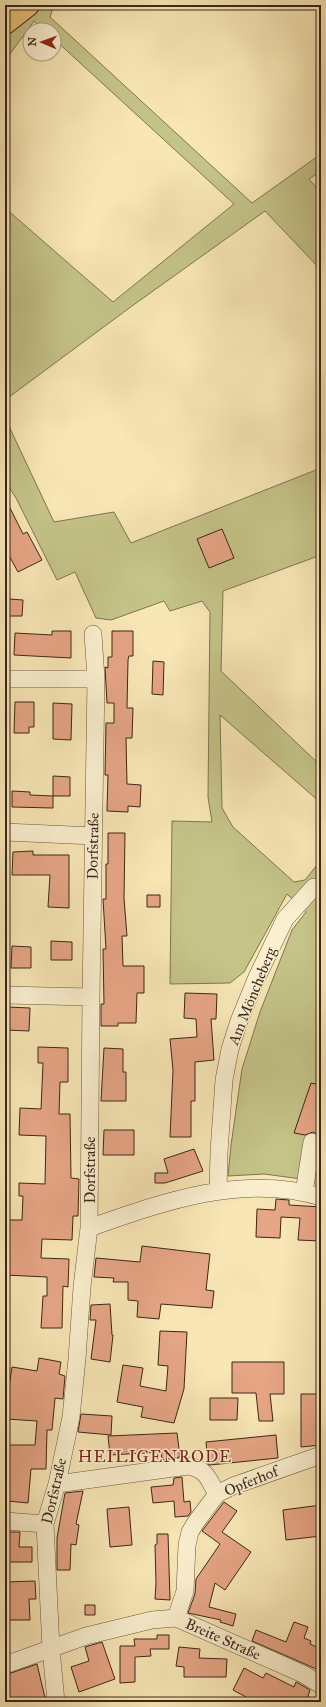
<svg xmlns="http://www.w3.org/2000/svg" width="326" height="1707" viewBox="0 0 326 1707" font-family="'IM FELL Great Primer',serif">
  <style>
    .green { fill: #c4c388; stroke: #7f7551 }
    .building { fill: #e6a585; stroke: #3a271a }
    .lines { fill: none; stroke-linecap: round; stroke-linejoin: round }
    .minor-casing { stroke: #6a5741; stroke-width: 18 }
    .major-casing { stroke: #3a271a; stroke-width: 24 }
    .minor { stroke: #faefcf; stroke-width: 17 }
    .major { stroke: #ecc37a; stroke-width: 22 }
    .labels { text-anchor: middle; dominant-baseline: central; stroke-width: 3; stroke-linejoin: round; paint-order: stroke }
    .street-label { font-size: 15px; fill: #3a271a; stroke: #faefcf }
    .quarter-label { font-size: 17px; letter-spacing: 1px; fill: #7a1f14; stroke: #faefcf }
  </style>
  <rect width="100%" height="100%" fill="#f8e6b5"/>
  <filter id="stains"><feTurbulence type="fractalNoise" baseFrequency=".005" numOctaves="4"/><feColorMatrix values="0 0 0 0 .2 0 0 0 0 .09 0 0 0 0 .02 0 0 0 .5 -.17"/></filter>
  <radialGradient id="worn" r=".72"><stop offset=".6" stop-color="#630" stop-opacity="0"/><stop offset="1" stop-color="#630" stop-opacity=".3"/></radialGradient>
  <path class="green" d="M5,5h49l-4,12 202,186 69,-49v17l-12,8 12,14v77l-56,-59 -133,95 -127,94v-192l108,94 121,-98 -180,-165v-9h-10l-10,-9 -29,40z
    M5,415l1,5 48,102 60,-10 17,31 190,-75v87l-98,36 -2,80 100,95v37l-101,-88 2,93 11,19 61,55 11,-2 16,-20v313l-7,-2 -5,9 -45,-6 -36,2 3,-31 11,-76 18,-57 32,-82 14,-18 -19,-18 -43,78 -14,11 -60,1 2,-163 40,1 -4,-25 2,-185 -8,-11 -32,10 -6,-10 -53,19 -15,-2 -21,-46 -18,8 -41,-82 -11,-17z"/>
  <path class="building" d="M5,498l18,36 4,-2 15,28 -24,12 -13,-24z
    M222,529l12,29 -25,10 -12,-29z
    M9,599l14,1 -1,16h-14z
    M52,631h19v27l-57,-3 1,-22 37,2z
    M112,631h21v25h-4l-1,4 -1,48h6l-1,30h-6l1,46 14,1 -1,22 -12,-1v6l-21,-1 1,-36h-3l1,-52h8v-20h-7l-2,-36 3,1v-11h4z
    M153,661l11,1 -1,33 -11,-1z
    M15,702h19v25h-5v6h-15z
    M53,703l19,1 -1,36 -18,-1z
    M53,776l17,1v19h-17z
    M12,791l18,1v3l23,1v12l-41,-1z
    M108,833h17l-1,65 3,38h-5l1,30h21v27h-7l-1,30h-18v3h-17v-22h3l-1,-55h3l-3,-50h3v-35h2z
    M33,851v4h36v53l-21,-1 2,-32h-38l1,-23z
    M147,895h13v12h-13z
    M51,941l21,1v18h-21z
    M12,946l19,1v21h-20z
    M185,993l32,1 -1,25h-5l3,41 -19,2v39h-4v36h-21l3,-67 -3,-31 27,-2 -1,-18 -12,-1z
    M8,1007l22,1 -1,23 -23,-1z
    M38,1047l30,1v34h-8l-1,32h11l1,64 8,1 -1,37h-5l-1,24 -30,-1 -1,19 28,1 -1,28 -5,-1 -1,42h-21l2,-32h4v-19l-42,-2v-42h4v-13h13l1,-24h-4v-13l26,1 1,-48 -27,-1 1,-27 21,1 2,-46h-5z
    M104,1048l19,1v23h3v29h-25z
    M311,1083l10,2v52l-8,-5 -8,3 -11,-2z
    M104,1130h30v25h-31z
    M194,1149l9,22 -38,12h-10v-10h13l-4,-14z
    M276,1199l13,1v5l32,2v34l-23,-1 2,-22 -19,-1 -1,21 -24,-1 1,-28 18,1z
    M142,1246l68,8 -4,36 8,1 -2,17 -51,-4 -2,15 -22,-2 1,-16 -10,-1v-18h-15l1,-4 -20,-1 2,-19 44,4z
    M110,1304l2,31h1l-3,27 -19,-3 5,-39h-6l1,-15z
    M160,1331l27,1 -3,57 -10,34 -33,-6 2,-10 -26,-5 6,-37 20,3 -3,18 26,5 2,-25 -10,-1z
    M39,1358l22,4 -2,12 6,2 -2,23 -8,-1 -3,32h-5l-1,39h-15l-3,34 -21,-2 1,-17h-3v-39h30l2,-24 -31,-2 1,-19 5,-33 25,4z
    M232,1362h52v32h-14l3,27h-14l-3,-28h-24z
    M301,1394h20v51l-20,2z
    M210,1398h28l-1,22h-27z
    M81,1414l31,2 -1,19 -33,-3z
    M177,1433l3,24 -18,3 -1,-8 -51,3 -2,-19z
    M276,1435l2,23 -68,7 -2,-1 -2,-22z
    M182,1477l2,25 6,-1 1,11 -3,4 -13,1 -1,-16 -21,2 -2,-16 22,-2 1,-7z
    M83,1491l-7,33 3,1 -3,20 -5,-1 -1,26h-13v-32l8,-45z
    M224,1502l13,9 -15,21 29,20 -26,38 -10,-7 -6,24 27,7 -3,12 -13,-4 1,-2 -33,-7 7,-19 1,-15 24,-35 -18,-13z
    M321,1505v31l-35,4 -3,-30z
    M129,1507l3,38 -22,2 -3,-38z
    M5,1532h15l-1,15h13v15h-27z
    M157,1534h11l2,66 -15,-1 1,-16 -1,-38 2,-1z
    M35,1581l1,18h-7l1,21h-25v-38z
    M85,1605h10v10h-10z
    M294,1622l14,5 -4,11 7,3 -1,3 11,5v22l-69,-30 4,-11 30,12z
    M157,1635h12v14h-19l1,7 -16,1v25l-15,1v-37h15l-1,-7h23z
    M102,1642l13,37 -36,13 -8,-25 18,-6 -4,-14z
    M179,1647l21,2 -1,9 28,1 -1,18h-42v-10l-8,-1z
    M37,1664l9,38h-41v-27z
    M244,1668l19,10 3,-5 28,14 2,-5 2,1 12,7 -4,12h-62l2,-5 -13,-7z"/>
  <g class="lines">
    <g class="minor-casing">
      <path id="minor" d="M5,679h91
        M5,832l89,4
        M5,995l86,2
        M218,1191l1,-39 5,-72 6,-31 9,-28 18,-44 28,-58 29,-32
        M304,1192l8,-50
        M89,1228c74,-26 154,-55 232,-31
        M57,1484l131,-18c19,3 20,13 29,28
        M5,1521l40,3
        M176,1618l9,-27 2,-46 3,-13 6,-10 21,-28 16,-8 88,-31
        M5,1665l81,-29 66,-16 24,-2 127,56 18,11
        M56,1702l-5,-53 -6,-125 12,-40 14,-67 6,-58 5,-72 7,-59 2,-231 5,-318 -3,-45"/>
    </g>
    <g class="major-casing">
      <path id="major" d="M5,23l23,-18"/>
    </g>
    <use href="#minor" class="minor"/>
    <use href="#major" class="major"/>
  </g>
  <g class="labels">
    <g class="street-label">
      <text transform="translate(93 846) rotate(-89)">Dorfstraße</text>
      <text transform="translate(252 996) rotate(-68)">Am Möncheberg</text>
      <text transform="translate(90 1170) rotate(-90)">Dorfstraße</text>
      <text transform="translate(251 1481) rotate(-22)">Opferhof</text>
      <text transform="translate(54 1491) rotate(-77)">Dorfstraße</text>
      <text transform="translate(223 1639) rotate(24)">Breite Straße</text>
    </g>
    <g class="quarter-label">
      <text x="155" y="1456">HEILIGENRODE</text>
    </g>
  </g>
  <rect width="326" height="1707" fill="none" stroke="#f8e6b5" stroke-width="20"/>
  <rect x="6" y="6" width="314" height="1695" fill="none" stroke="#3a271a" stroke-width="2"/>
  <rect x="10" y="10" width="306" height="1687" fill="none" stroke="#3a271a"/>
  <g transform="translate(42 42) rotate(272)"><circle r="19" fill="#faefcf" stroke="#ad9f87"/>
  <path d="M0-3L7 15L0 10L-7 15Z" fill="#8f2418"/>
  <text y="-6" font-size="11" font-weight="bold" text-anchor="middle" fill="#3a271a">N</text>
  </g>
  <rect width="100%" height="100%" filter="url(#stains)"/>
  <rect width="100%" height="100%" fill="url(#worn)"/>
</svg>
